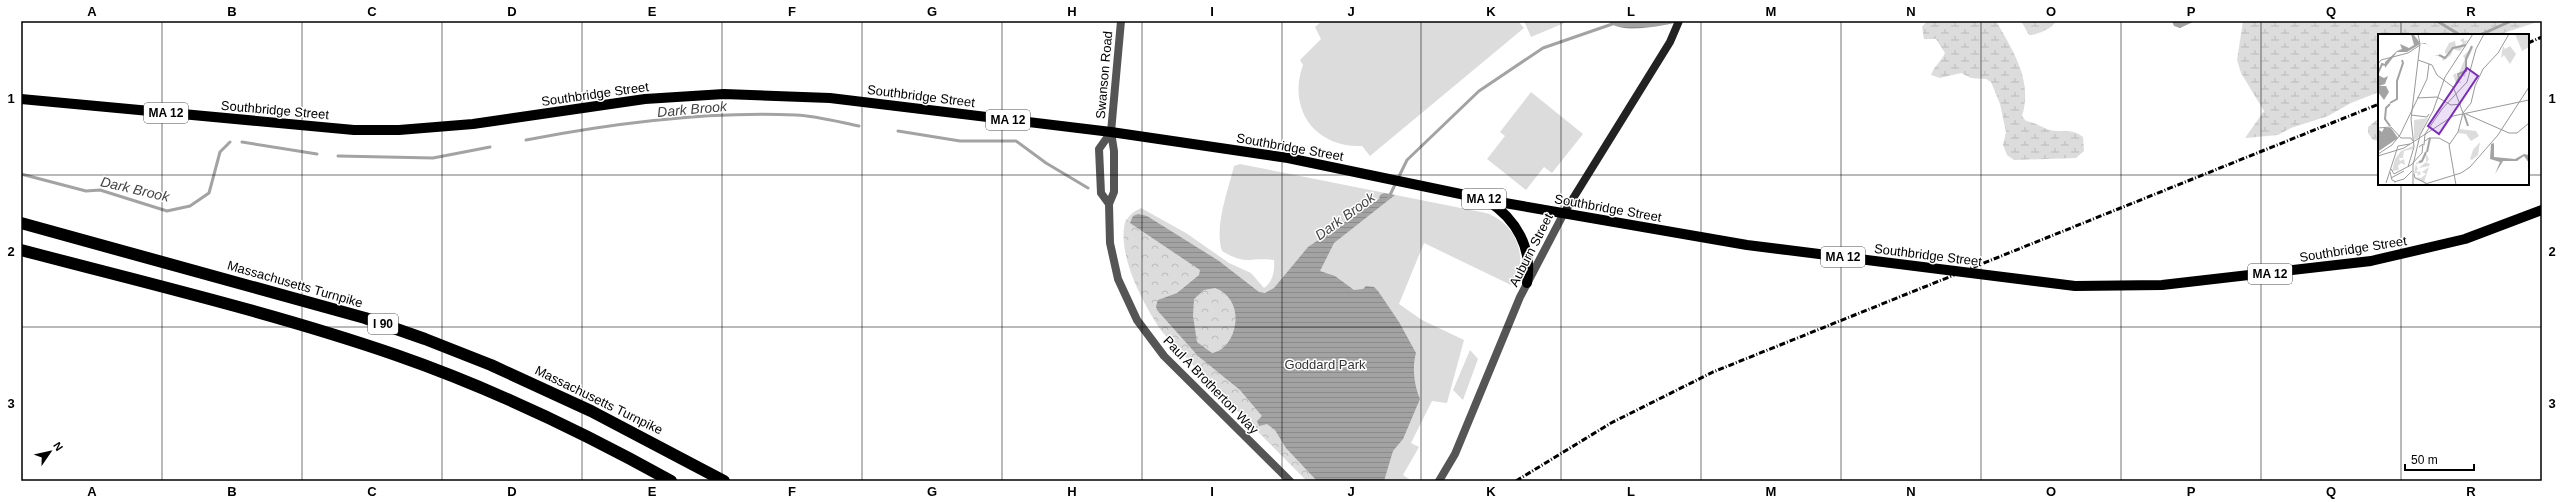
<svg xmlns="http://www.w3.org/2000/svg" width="2563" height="502" viewBox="0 0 2563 502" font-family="Helvetica,sans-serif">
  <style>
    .green { fill: #dcdcdc }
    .forest { fill: url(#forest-crowns) }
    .wetland { fill: url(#wetland-marsh) }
    .water { fill: url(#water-rules); fill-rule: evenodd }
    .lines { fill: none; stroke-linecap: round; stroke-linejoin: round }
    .stream { stroke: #a3a3a3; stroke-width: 3 }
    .tertiary { stroke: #555; stroke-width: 8 }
    .secondary { stroke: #222; stroke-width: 8 }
    .primary { stroke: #000; stroke-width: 10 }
    .motorway { stroke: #000; stroke-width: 12 }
    .rail { stroke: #000; stroke-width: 3; stroke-dasharray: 6 2 1 2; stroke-linecap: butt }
    .grid { fill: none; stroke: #000; stroke-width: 1; stroke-opacity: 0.55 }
    .labels { text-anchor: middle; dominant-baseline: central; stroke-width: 3; stroke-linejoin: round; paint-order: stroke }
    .shield { fill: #fff; stroke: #4c4c4c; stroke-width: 1 }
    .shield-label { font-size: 12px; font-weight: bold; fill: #000 }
    .street-label { font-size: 13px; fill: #000; stroke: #fff }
    .park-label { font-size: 13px; fill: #333; stroke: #fff }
    .water-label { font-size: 14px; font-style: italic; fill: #444; stroke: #fff }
    .inset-river { fill: none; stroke: #a3a3a3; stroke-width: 2 }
    .inset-road { fill: none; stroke: #999; stroke-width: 1 }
    .view { fill: #7b2cbf; fill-opacity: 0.15; stroke: #7b2cbf; stroke-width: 2 }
    .inset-edge { fill: none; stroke: #000; stroke-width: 2 }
    .neatline { fill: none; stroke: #000; stroke-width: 1.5 }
    .grid-label { font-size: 13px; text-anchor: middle; font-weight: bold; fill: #000 }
  </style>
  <defs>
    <pattern id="forest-crowns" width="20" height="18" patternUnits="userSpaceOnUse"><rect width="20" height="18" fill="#dcdcdc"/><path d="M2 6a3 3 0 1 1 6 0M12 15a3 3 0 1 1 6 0" fill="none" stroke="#bbb"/></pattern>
    <pattern id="wetland-marsh" width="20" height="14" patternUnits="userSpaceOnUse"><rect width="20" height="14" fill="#dcdcdc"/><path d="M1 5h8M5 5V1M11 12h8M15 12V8" fill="none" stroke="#bbb"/></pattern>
    <pattern id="water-rules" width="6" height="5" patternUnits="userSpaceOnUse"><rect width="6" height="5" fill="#a3a3a3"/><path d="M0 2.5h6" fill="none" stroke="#8b8b8b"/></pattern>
  </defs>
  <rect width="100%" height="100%" fill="#fff"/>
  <path class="green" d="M1322,21h196l6,7 -154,128 -8,-10c-47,2 -75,-37 -59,-81l-3,-5 21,-21 -6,-12z
    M1524,21h45l-38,16z
    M1531,92l52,42 -31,39 -8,-6 -18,23 -39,-31 18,-23 -5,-4z
    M1240,164l246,49c30,10 45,46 25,72l-87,-42 -25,61 23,16 42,20 -17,63 -15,-2 -21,42 8,4 -16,28 9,6h-105c-27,-27 -54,-54 -81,-82 -44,-45 -87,-86 -100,-150 -4,-17 -4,-33 15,-41l45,25 43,30 22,10 13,15c9,-6 11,-18 10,-28 -24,-3 -27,6 -52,-9 -8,-25 6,-60 12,-85z
    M1470,350l8,9 -15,41 -10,-10z"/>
  <path class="forest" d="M1126,219l7,7 67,44 -1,5 -22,18 21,63 42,34 22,26 -1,11 6,-3 8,6 11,18 31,33h-10l-144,-148c-19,-27 -48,-80 -37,-114z
    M1215,288c33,12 22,61 -3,65l-15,-11 -4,-26 1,-17 10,-9z"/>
  <path class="wetland" d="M1927,21h69c17,30 37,59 26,95l4,5c12,2 16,7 24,9 13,3 22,-2 33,7l1,14 -8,7 -62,2 -7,-5 -4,-10 3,-13 -6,-28 -9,-22 -5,-3 -15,-1 -10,-5 -21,5 -9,-3c3,-9 10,-13 14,-22l-9,-14h-12l-2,-12z
    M2021,21h35c-4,8 -19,14 -27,14z
    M2243,21h297l-42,14h-119v57l-28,11 -23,13 -37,12 -13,7 -33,3 19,-27 -23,-38 -4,-13z
    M2379,118v23l-6,-1 -5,-7v-6z"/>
  <path class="water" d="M1611,21h76c-20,3 -61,14 -77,2z
    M2172,21h23l-15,7 -6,-2z
    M1384,193l11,2 -61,48 -14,28 15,5 19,14 9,-1 3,-3 8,1 4,4 21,31 17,31c-4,14 -2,32 4,46l-17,40 -10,12 -9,30h-67l-31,-33 -11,-18 -8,-6 -8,2 -2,-5 5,-5 -22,-26 -42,-34 -41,-46 -1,-4 2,-6 19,-7 22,-18 1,-5 -70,-47 3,-7 5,-2 9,2 72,45 40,31 6,1 9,-5 34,-41 71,-48 1,-4zM1215,288c33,12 22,61 -3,65l-15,-11 -4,-26 1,-17 10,-9z"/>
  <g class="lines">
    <path class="stream" d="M2437,21l23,14
      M2480,35l31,-14
      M898,131l62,10h56l30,22 42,25
      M526,140c88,-17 181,-29 270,-25 21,1 43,7 63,11
      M242,142l75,12
      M338,156l95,2 57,-11
      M21,174l65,17 14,-1 67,21 23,-5 19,-13 11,-41 10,-10
      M1389,197l18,-37 72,-69 64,-43 78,-27"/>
    <path class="tertiary" d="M1121,21l-10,111 3,19v41l-5,12 1,39 8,36 19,41 27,36 126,125
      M1109,204l-8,-11 -2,-44 12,-17
      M1439,481l16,-27 65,-157 44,-84"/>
    <path class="secondary" d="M1564,213l106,-171 9,-21"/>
    <path class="primary" d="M21,99l333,31h45l74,-6 172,-25 79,-5 106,4 281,34 177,26 211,44 248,43 328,41 87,-1 209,-24 94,-22 77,-29
      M1488,201c28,18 45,47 39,82"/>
    <path class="motorway" d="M21,223l344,95 60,21 66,26 100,46 133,70
      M21,250c125,33 253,63 375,105 95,33 187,77 275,126"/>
    <path class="rail" d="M2528,43l14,-6
      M1516,481l95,-58 102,-51 666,-268"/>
  </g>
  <path class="grid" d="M162,21v460M302,21v460M442,21v460M582,21v460M722,21v460M862,21v460M1002,21v460M1142,21v460M1282,21v460M1421,21v460M1561,21v460M1701,21v460M1841,21v460M1981,21v460M2121,21v460M2261,21v460M2401,21v14M21,175h2358M2528,175h14M2401,184v297M21,327h2521"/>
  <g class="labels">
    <g class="shield">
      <rect x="144" y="103" width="44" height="20" rx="3"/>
      <rect x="986" y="110" width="44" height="20" rx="3"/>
      <rect x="1462" y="189" width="44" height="20" rx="3"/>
      <rect x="1821" y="247" width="44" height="20" rx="3"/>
      <rect x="2248" y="264" width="44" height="20" rx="3"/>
      <rect x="368" y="314" width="30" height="20" rx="3"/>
    </g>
    <g class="shield-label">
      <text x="166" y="113">MA 12</text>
      <text x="1008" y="120">MA 12</text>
      <text x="1484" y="199">MA 12</text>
      <text x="1843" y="257">MA 12</text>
      <text x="2270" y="274">MA 12</text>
      <text x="383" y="324">I 90</text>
    </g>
    <g class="street-label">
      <text transform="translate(1104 75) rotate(-85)">Swanson Road</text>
      <text transform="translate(595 94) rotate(-8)">Southbridge Street</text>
      <text transform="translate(921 96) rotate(7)">Southbridge Street</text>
      <text transform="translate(275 110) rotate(5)">Southbridge Street</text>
      <text transform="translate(1290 147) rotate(10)">Southbridge Street</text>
      <text transform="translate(1608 208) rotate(10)">Southbridge Street</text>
      <text transform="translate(2353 249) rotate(-9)">Southbridge Street</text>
      <text transform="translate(1531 250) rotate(-63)">Auburn Street</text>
      <text transform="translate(1928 255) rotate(7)">Southbridge Street</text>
      <text transform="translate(295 284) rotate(16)">Massachusetts Turnpike</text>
      <text transform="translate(1211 385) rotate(46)">Paul A Brotherton Way</text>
      <text transform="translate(599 400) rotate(26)">Massachusetts Turnpike</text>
    </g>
    <g class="park-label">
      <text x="1325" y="364">Goddard Park</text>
    </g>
    <g class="water-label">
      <text transform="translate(692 109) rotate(-5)">Dark Brook</text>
      <text transform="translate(135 189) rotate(13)">Dark Brook</text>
      <text transform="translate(1345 216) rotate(-36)">Dark Brook</text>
    </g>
  </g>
  <g transform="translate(2378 34)">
    <rect width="151" height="151" fill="#fff"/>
    <path d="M137,0h14v13l-7,4zM125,12l2,3 5,-3 6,8 -6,10 -6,-9 -3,3zM50,84l-10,20 -4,2v-20z" fill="#dcdcdc"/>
    <path d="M35,112v3l-9,2 -1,7h-4l1,3 4,-2 1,6 -4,-2 -3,3 1,4 -7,1 3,-12 6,-8zM47,118l4,7 -3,4h2l2,1 -1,2 -10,2 7,-6v-6l-4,7 -6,1 2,5 -2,2 3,1v-2l2,4 -4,2 1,-3h-3v4l6,1 5,-4 -4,-2 7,-5 -5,15h3l-3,1 -8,-5 -1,-1 -1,-3 2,-11 6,-3z" fill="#dcdcdc"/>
    <path d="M86,4v3l4,-1 -8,11 -7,-2 -2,6 -8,6 -2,-5 5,1 3,-5 -4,2v-3l4,-8 6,-2 1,6h3l4,-4 -3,-3zM96,12l-7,15 -2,16 -3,-2 -3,6 3,2h-6l-3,-8 3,-2 1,4 8,-18 -2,-3zM102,108l-2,13 -6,5 -2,-1 3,-9z" fill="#dcdcdc"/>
    <path d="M81,95l17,2 3,5 -8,5 -5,-7 -8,-1z" fill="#dcdcdc"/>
    <path d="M33,0h2l5,6 2,4 5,-1 7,5 2,7h5l2,1 -7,-1 -2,-7 -6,-4h-6l-13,8h-10l-12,16v-6l12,-11 5,-2 -2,-5 9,4 5,-3zM0,41l6,3 4,-2 -3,8 -6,2h7l3,6 -5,8 -6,-8zM6,94h7l7,10 -19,13 -1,-22 4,3zM116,109v14l21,2 9,-5 5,1v8l-5,-7 -7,5h-14l-8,13 5,-12 -10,-3 1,-15z" fill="#a3a3a3"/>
    <path class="inset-river" d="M61,21l6,3 8,-10 13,-3M0,39l4,-9 3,1M78,50l3,-6 -1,-4 8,-3v-12l6,-13M12,69l7,-4v-18l6,-18 -1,-3M86,80l4,12M12,92l-5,-7 1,-11 4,-4M49,118l3,-14M41,128l3,-1 4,-9"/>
    <path class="inset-road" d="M40,26l14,5 5,10 16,12 3,7M0,30l3,-4 27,-7 12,-8M78,60l7,19M39,64l20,-1 14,8 10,-1M88,80l43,19h8l12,-10M33,81l16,2 2,-3M0,94l13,-1 10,11h10l2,3M47,107l4,-3h10l11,6M46,111l1,-11 17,-25 25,-27 9,-33 8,-15M0,120l14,-9 8,-10 27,-56 2,-15M0,122l26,-8 49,-32 76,-16M30,133l6,-20 -3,-28 9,-75 -2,-10M13,135l3,5 17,-9 11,-12 1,-9 -4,3M12,138l2,8 4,2M36,140l1,4 11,5M13,144l13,-7M16,148l10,-3 8,-8M8,149l12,-37 12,-2M35,151v-20l7,-30 13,-24 12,-34 28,-43M44,151l39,-12 9,-6 28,-32 31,-48M78,151l-7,-40 9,-13 5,-19 8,-10 4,-17 8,-17 15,-16 11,-19"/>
    <path class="view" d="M89,34l11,8 -39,58 -11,-8z"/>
    <rect width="151" height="151" class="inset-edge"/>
  </g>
  <rect width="2563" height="502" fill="none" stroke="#ffffff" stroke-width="44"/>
  <g transform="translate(50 452) rotate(56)" stroke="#ffffff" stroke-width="3" paint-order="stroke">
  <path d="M0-3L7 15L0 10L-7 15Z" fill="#000000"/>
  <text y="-6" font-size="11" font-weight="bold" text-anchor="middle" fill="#000000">N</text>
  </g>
  <path d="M2405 464v6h69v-6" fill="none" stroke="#000000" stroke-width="2"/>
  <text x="2411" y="464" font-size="12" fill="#000000" stroke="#ffffff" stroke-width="3" paint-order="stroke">50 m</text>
  <rect x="22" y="22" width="2519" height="458" class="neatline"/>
  <g class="grid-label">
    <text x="92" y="16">A</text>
    <text x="232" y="16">B</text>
    <text x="372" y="16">C</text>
    <text x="512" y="16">D</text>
    <text x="652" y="16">E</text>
    <text x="792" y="16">F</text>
    <text x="932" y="16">G</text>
    <text x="1072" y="16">H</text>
    <text x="1212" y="16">I</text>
    <text x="1351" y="16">J</text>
    <text x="1491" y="16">K</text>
    <text x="1631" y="16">L</text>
    <text x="1771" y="16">M</text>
    <text x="1911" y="16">N</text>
    <text x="2051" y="16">O</text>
    <text x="2191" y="16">P</text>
    <text x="2331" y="16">Q</text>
    <text x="2471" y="16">R</text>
    <text x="11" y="103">1</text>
    <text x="2552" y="103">1</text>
    <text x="11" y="256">2</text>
    <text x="2552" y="256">2</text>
    <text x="11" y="408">3</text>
    <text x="2552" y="408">3</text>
    <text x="92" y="496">A</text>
    <text x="232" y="496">B</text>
    <text x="372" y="496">C</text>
    <text x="512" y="496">D</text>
    <text x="652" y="496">E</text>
    <text x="792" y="496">F</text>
    <text x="932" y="496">G</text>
    <text x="1072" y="496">H</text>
    <text x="1212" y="496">I</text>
    <text x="1351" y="496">J</text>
    <text x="1491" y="496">K</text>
    <text x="1631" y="496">L</text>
    <text x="1771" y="496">M</text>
    <text x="1911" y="496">N</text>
    <text x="2051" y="496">O</text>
    <text x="2191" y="496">P</text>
    <text x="2331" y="496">Q</text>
    <text x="2471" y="496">R</text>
  </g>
</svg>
